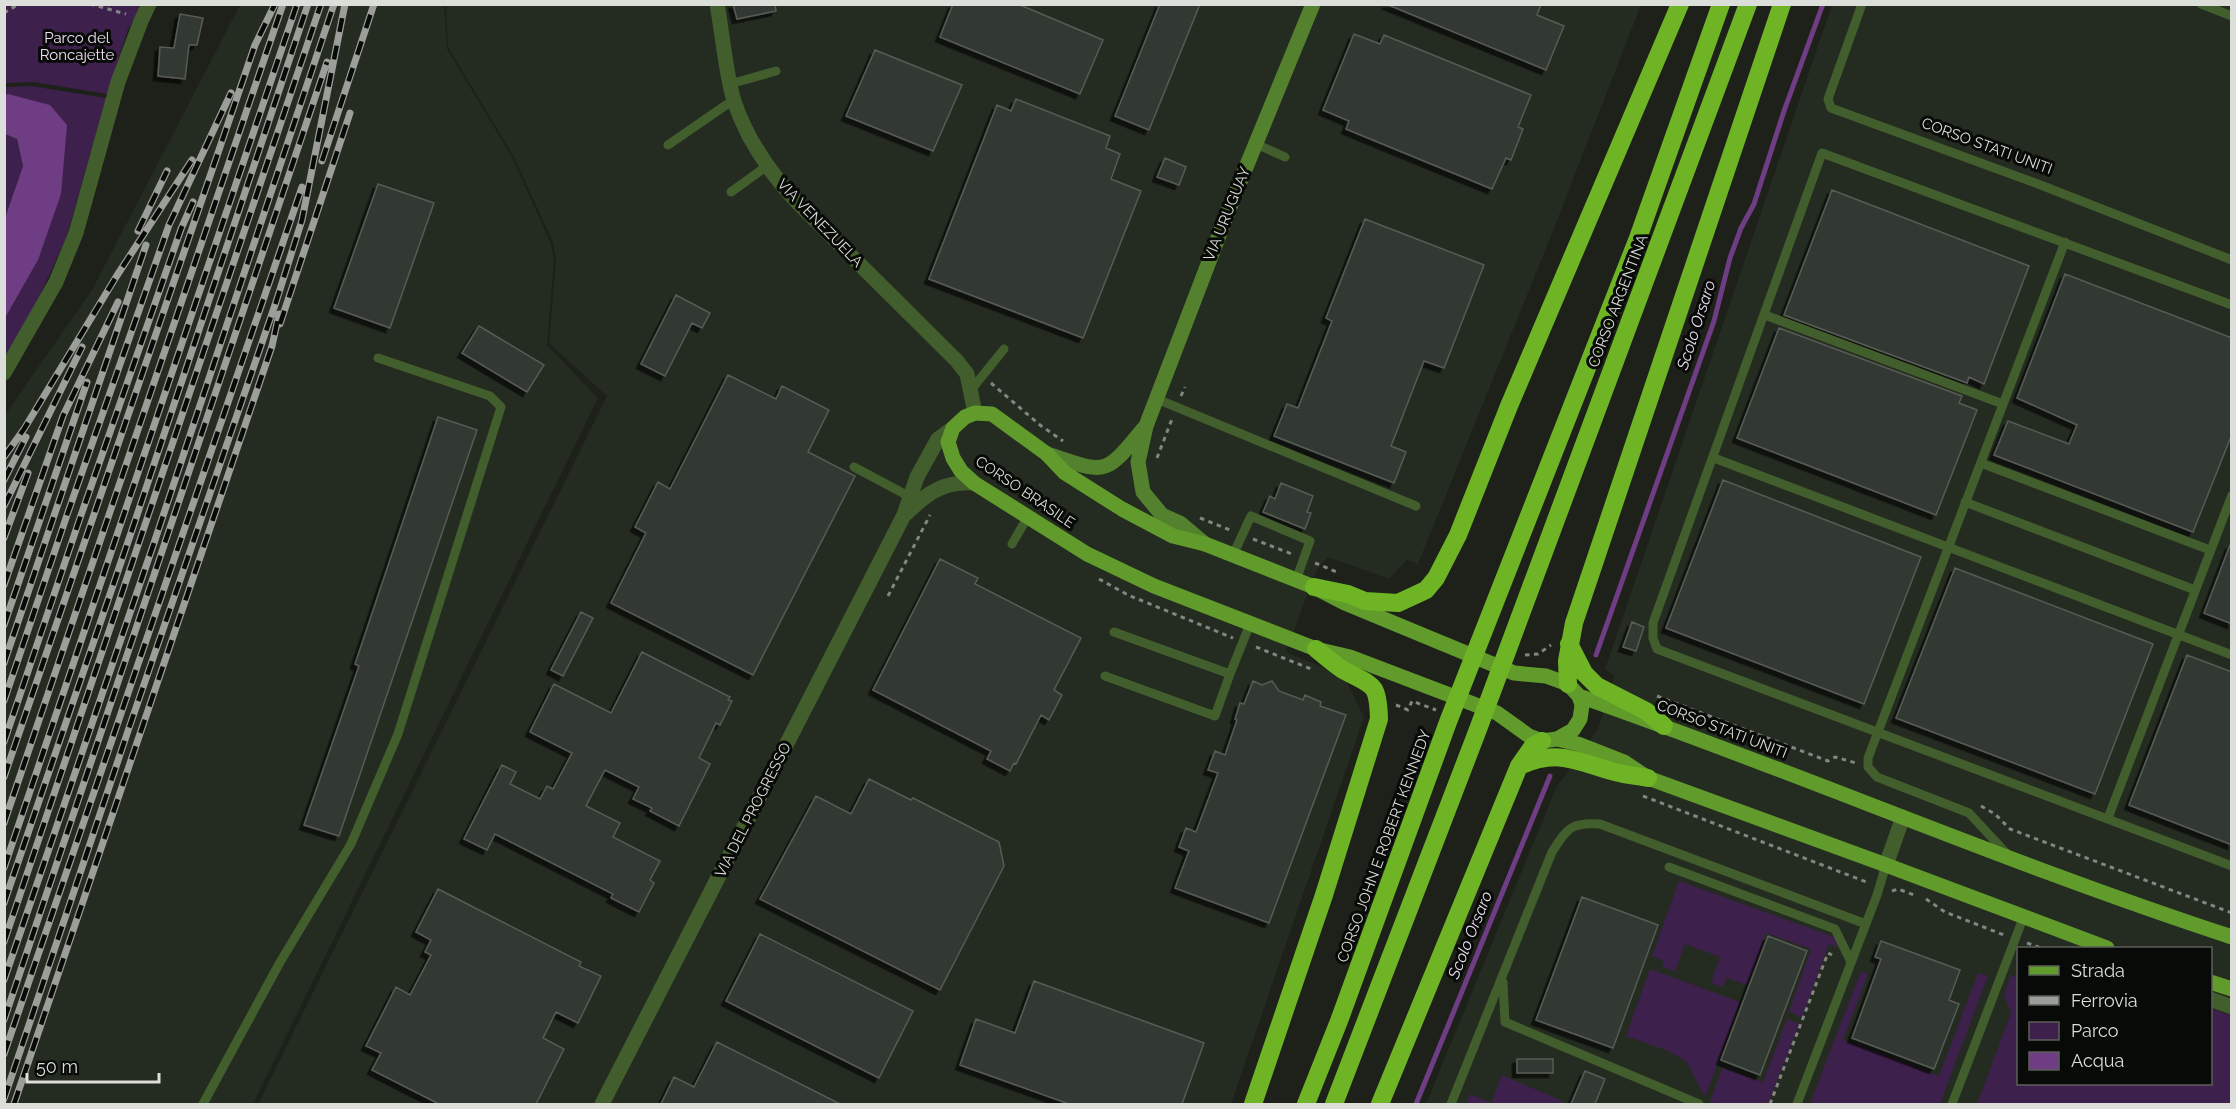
<svg xmlns="http://www.w3.org/2000/svg" width="2236" height="1109" viewBox="0 0 2236 1109" font-family="Raleway,sans-serif">
  <style>
    .built { fill: #242b20; fill-rule: evenodd }
    .green { fill: #3e204c }
    .water { fill: #6e3d84 }
    .lines { fill: none; stroke-linecap: round; stroke-linejoin: round }
    .stream { stroke: #6e3d84; stroke-width: 5 }
    .building { fill: #333730; stroke: #575c55; stroke-width: 1.5; filter: url(#shadow) }
    .path { stroke: #838680; stroke-width: 3; stroke-dasharray: 4.5 4.5; stroke-linecap: butt }
    .lane { stroke: #425e2c; stroke-width: 9 }
    .street { stroke: #425e2c; stroke-width: 15 }
    .secondary { stroke: #54812d; stroke-width: 15 }
    .primary { stroke: #619b2b; stroke-width: 15 }
    .highway { stroke: #6eb425; stroke-width: 18 }
    .rail-casing { stroke: #9b9e99; stroke-width: 7 }
    .rail { stroke: #080a07; stroke-width: 4.5; stroke-dasharray: 14; stroke-linecap: butt }
    .labels { text-anchor: middle; dominant-baseline: central; stroke-width: 6; stroke-linejoin: round; paint-order: stroke }
    .park-label { font-size: 15px; fill: #ecdff3; stroke: #080a07 }
    .street-label { font-size: 15px; fill: #dbded9; stroke: #080a07 }
    .water-label { font-size: 16px; font-style: italic; fill: #ebddf2; stroke: #080a07 }
  </style>
  <defs>
    <filter id="shadow"><feDropShadow dx="-4.5" dy="4.5" stdDeviation="0" flood-color="#0009"/></filter>
  </defs>
  <rect width="100%" height="100%" fill="#1d211a"/>
  <path class="built" d="M240,5h204l3,44 65,108 39,87 3,17 -7,84 51,53 -345,706h-248v-689l87,-125z
    M446,5h1195l-92,236 -131,323 -11,-4 -18,19 -61,-22 -12,14 -30,81 58,24 20,41 -133,387h-973l349,-708 -58,-53 7,-83 -3,-18 -39,-85 -66,-110z
    M1832,5h399v1099h-805l130,-316 42,-59 16,-53 -9,-7zM2018,948h192v136h-192z"/>
  <path class="green" d="M4,5h139l-15,24 -21,65 -73,-12 -29,1z
    M31,86l75,12 -40,140 -46,101 -15,23v-44l33,-58 12,-155 -45,-10v-8z
    M5,134l12,5 6,27 -18,52z
    M1679,881l166,60 -3,7 -13,-4 -27,73 -13,-5 22,-63 -45,-16 -19,52 -20,-7 -4,9 -12,-4 9,-26 -35,-13 -10,27 -13,-4 2,-6 -12,-5z
    M1650,969l90,33 -35,95 -19,-36 -18,-10 -42,-15z
    M1861,971l7,3 -25,66 96,36 39,-103 10,3 -48,128h-130z
    M2018,972v112h192l1,-76 20,8v88h-254l34,-91 -7,-18 7,-20 5,2z
    M1787,1019l12,5 -31,80h-50l-8,-2 12,-34 41,14z
    M1502,1075l60,26 -1,3h-95l4,-10 21,9z"/>
  <path class="water" d="M8,94l42,11 17,20 -6,69 -23,66 -33,58v-100l18,-52 -6,-27 -12,-5v-39z"/>
  <g class="lines">
    <path class="stream" d="M1596,655l118,-334 16,-63 11,-30 13,-24 30,-93 39,-107
      M1416,1104l134,-328"/>
  </g>
  <path class="building" d="M733,4h42l1,7 -39,8z
    M953,4h65l85,36 -23,54 -140,-57z
    M1160,4h40l-51,126 -34,-14z
    M1386,4h155l-4,11 27,11 -18,44z
    M180,14l23,4 -6,27h-8l-4,34 -27,-3 2,-29 14,1z
    M1354,34l26,10 4,-9 147,60 -13,32 5,2 -12,31 -5,-2 -14,31 -146,-60 3,-8 -26,-11z
    M875,50l87,35 -29,66 -87,-35z
    M1016,99l94,37 -4,12 14,6 -9,25 30,12 -58,147 -154,-59 68,-174 14,6z
    M1165,158l21,9 -7,18 -22,-8z
    M378,184l56,19 -44,125 -56,-20z
    M1832,190l197,76 -45,118 -15,-7 -2,6 -183,-68z
    M1365,219l119,46 -40,103 -20,-7 -33,85 15,6 -12,31 -120,-47 13,-32 11,4 34,-87 -6,-3z
    M2065,274l167,64v96l-39,98 -199,-77 14,-34 61,23 8,-19 -60,-27z
    M676,295l34,18 -8,15 -10,-5 -27,53 -24,-12z
    M479,326l65,39 -17,27 -65,-39z
    M1779,328l183,68 -3,7 18,7 -41,105 -199,-77z
    M728,375l48,24 6,-13 47,24 -21,42 47,24 -102,199 -142,-72 35,-70 -11,-6 23,-45 12,7z
    M438,417l39,13 -138,406 -35,-11 55,-159 -4,-2z
    M1723,480l198,77 -57,147 -198,-76z
    M1281,483l32,13 -6,16 4,1 -6,16 -42,-17 7,-16 5,3z
    M2230,545h2v79l-28,-11z
    M940,559l38,19 -3,6 106,54 -27,52 8,5 -13,25 -8,-5 -25,49 -2,-1 -4,8 -23,-12 4,-8 -118,-61z
    M1955,568l198,76 -58,150 -199,-76z
    M581,612l12,6 -30,58 -12,-6z
    M1632,622l12,5 -8,24 -13,-4z
    M642,652l88,45 -2,3 4,1 -12,24 -4,-2 -17,35 11,6 -31,62 -29,-15 2,-3 -19,-9 6,-12 -34,-17 -19,36 34,17 -7,14 47,24 -10,19 4,3 -15,29 -28,-14 2,-4 -118,-60 -8,16 -23,-11 38,-74 14,7 -6,12 30,15 7,-13 6,3 19,-36 -42,-21 24,-48 57,29z
    M2187,655l45,17v173l-103,-40z
    M1253,681l9,4 10,-4 7,10 24,9 2,-5 16,7 -1,4 26,9 -77,208 -94,-35 14,-37 -10,-4 7,-19 10,4 22,-59 -10,-3 7,-19 10,4 12,-35 -2,-1 5,-16 4,1z
    M869,779l42,21 2,-2 86,44 5,24 -64,124 -180,-91 56,-103 35,18z
    M438,889l143,73 -2,4 22,10 -23,47 -22,-11 -13,26 21,11 -28,55h-97l-67,-34 9,-17 -15,-7 30,-59 14,8 21,-40 -6,-3 6,-12 -15,-8z
    M1582,897l76,28 -45,123 -77,-28z
    M760,934l153,77 -34,67 -153,-77z
    M1768,936l39,15 -47,124 -39,-15z
    M1881,941l79,29 -11,30 10,4 -25,65 -82,-31 29,-79 -6,-2z
    M1034,981l170,62 -22,61h-113l-109,-39 16,-46 39,14z
    M717,1042l123,62h-179l13,-27 20,10z
    M1517,1059h36v14h-36z
    M1585,1071l20,8 -10,25h-24z"/>
  <g class="lines">
    <path class="path" d="M90,4l36,10
      M4,13l15,-9
      M991,383l49,42 23,16
      M1181,396l4,-9
      M1157,458l15,-39
      M1200,518l30,12
      M1253,539l39,15
      M1315,563l24,10
      M1099,579l29,16 105,43
      M888,596l42,-81
      M1256,647l55,22
      M1525,655l13,-1 13,-9
      M1657,696l171,65 7,-4 21,6
      M1396,705l12,5 4,-9 24,9
      M1643,796l226,87
      M1981,806l14,8 15,15 222,84
      M1892,891l6,-2 16,6
      M1926,899l19,13 59,23
      M2027,943l14,5
      M1770,1104l58,-151 4,2"/>
    <path class="lane" d="M1862,4l-34,95 3,9 207,76 194,76
      M2201,4l31,12
      M730,84l46,-13
      M1256,144l29,13
      M668,145l58,-40 9,-3
      M731,192l36,-26
      M2232,305l-410,-152 -169,470v15l4,11 575,217
      M1765,315l238,89
      M971,390l33,-41
      M1157,399l259,107
      M1714,458l518,197
      M1981,463l229,87
      M854,467l60,32
      M1965,502l230,88
      M1012,544l15,-26
      M1233,555l18,-39 59,25 -14,39
      M1114,632l116,42 20,-50
      M1105,676l110,40 15,-42
      M2108,818l124,-323
      M2007,854l-38,-41 -92,-36 -9,-10v-9l197,-516
      M1669,867l166,62 16,33
      M1503,982l2,40 194,82
      M203,1104l76,-140 72,-120 47,-110 103,-327 -11,-11 -112,-38
      M1451,1104l101,-252c15,-23 18,-30 48,-28l266,100
      M1797,1104l80,-209 9,-30
      M1952,1104l72,-188"/>
    <path class="street" d="M717,4c6,32 8,66 17,97 13,39 36,72 64,102l159,158 10,13 8,39
      M4,373l52,-91 20,-49 42,-151 23,-61 8,-17
      M907,513c20,-20 37,-32 67,-30
      M1886,865l17,-48
      M2210,999l22,8
      M602,1104l302,-589 13,-38 21,-38 15,-11"/>
    <path class="secondary" d="M1047,454c59,19 56,24 97,-26
      M1205,544l-25,-21 -18,-8 -19,-23 -5,-30 8,-36 87,-227 80,-195"/>
    <path class="primary" d="M1579,696c219,76 432,169 653,241
      M1557,739l16,-9 7,-11 2,-14 -3,-9 -11,-12 -22,-8 -32,-3 -169,-70 -31,-16 -109,-43 -32,-8 -51,-27 -57,-36 -18,-19 -55,-40 -17,-1 -10,4 -12,11 -5,14 5,16 8,13 13,12 113,71 67,32 162,63 34,8 147,56 32,23 13,5 15,-2 21,5 46,18 24,16 238,87 221,83
      M2210,982l22,7"/>
    <path class="highway" d="M1314,587l34,7 17,7 33,2 28,-13 10,-12 22,-43 51,-129 171,-402
      M1569,644l15,29 13,13 49,25 18,15
      M1568,684l-1,-23 7,-38 208,-619
      M1519,766c41,-18 58,-4 96,6 11,3 22,4 33,6
      M1253,1104l71,-209 55,-176c-1,-37 -6,-33 -36,-49 -9,-6 -18,-14 -27,-21
      M1306,1104l33,-83 109,-299 190,-484 83,-234
      M1334,1104l143,-372 271,-728
      M1380,1104l139,-338 14,-20 9,-5"/>
    <g class="rail-casing">
      <path id="rail" d="M322,161l52,-157
        M138,231l29,-60
        M280,324l70,-211
        M4,457l20,-28 92,-152 76,-117
        M4,480l22,-43
        M4,506l78,-159
        M4,538l24,-65
        M4,585l59,-169 55,-114
        M4,625l83,-243
        M4,663l142,-418
        M4,701l63,-186 102,-290 62,-132
        M4,742l76,-224 101,-289 12,-27
        M4,777l251,-732 20,-41
        M4,823l279,-819
        M4,868l293,-864
        M4,903l127,-370 177,-529
        M4,942l317,-938
        M4,980l151,-440 179,-536
        M4,1020l323,-958
        M4,1054l298,-867
        M4,1099l126,-374 146,-423 26,-82 43,-216
        M14,1104l258,-758 7,-32"/>
    </g>
    <use href="#rail" class="rail"/>
  </g>
  <g class="labels">
    <g class="park-label">
      <text x="77" y="38">Parco del<tspan x="77" dy="17">Roncajette</tspan></text>
    </g>
    <g class="street-label">
      <text transform="translate(1987 146) rotate(20)">CORSO STATI UNITI</text>
      <text transform="translate(1227 214) rotate(-68)">VIA URUGUAY</text>
      <text transform="translate(820 223) rotate(46)">VIA VENEZUELA</text>
      <text transform="translate(1618 301) rotate(-69)">CORSO ARGENTINA</text>
      <text transform="translate(1025 492) rotate(34)">CORSO BRASILE</text>
      <text transform="translate(1722 729) rotate(21)">CORSO STATI UNITI</text>
      <text transform="translate(753 810) rotate(-63)">VIA DEL PROGRESSO</text>
      <text transform="translate(1384 846) rotate(-70)">CORSO JOHN E ROBERT KENNEDY</text>
    </g>
    <g class="water-label">
      <text transform="translate(1696 325) rotate(-72)">Scolo Orsaro</text>
      <text transform="translate(1470 935) rotate(-68)">Scolo Orsaro</text>
    </g>
  </g>
  <rect width="2236" height="1109" fill="none" stroke="#dbded9" stroke-width="12"/>
  <rect x="2017" y="947" width="195" height="138" fill="#080a07" stroke="#5c5f5b" stroke-width="1.5"/>
  <rect x="2029" y="966" width="30" height="9" fill="#619b2b" stroke="#5c5f5b" stroke-width="1.5"/>
  <text x="2071" y="977" font-size="18" fill="#dbded9">Strada</text>
  <rect x="2029" y="996" width="30" height="9" fill="#9b9e99" stroke="#5c5f5b" stroke-width="1.5"/>
  <text x="2071" y="1007" font-size="18" fill="#dbded9">Ferrovia</text>
  <rect x="2029" y="1022" width="30" height="18" fill="#3e204c" stroke="#5c5f5b" stroke-width="1.5"/>
  <text x="2071" y="1037" font-size="18" fill="#dbded9">Parco</text>
  <rect x="2029" y="1052" width="30" height="18" fill="#6e3d84" stroke="#5c5f5b" stroke-width="1.5"/>
  <text x="2071" y="1067" font-size="18" fill="#dbded9">Acqua</text>
  <path d="M27 1073v9h132v-9" fill="none" stroke="#dbded9" stroke-width="3"/>
  <text x="36" y="1073" font-size="18" fill="#dbded9" stroke="#080a07" stroke-width="4.5" paint-order="stroke">50 m</text>
</svg>
